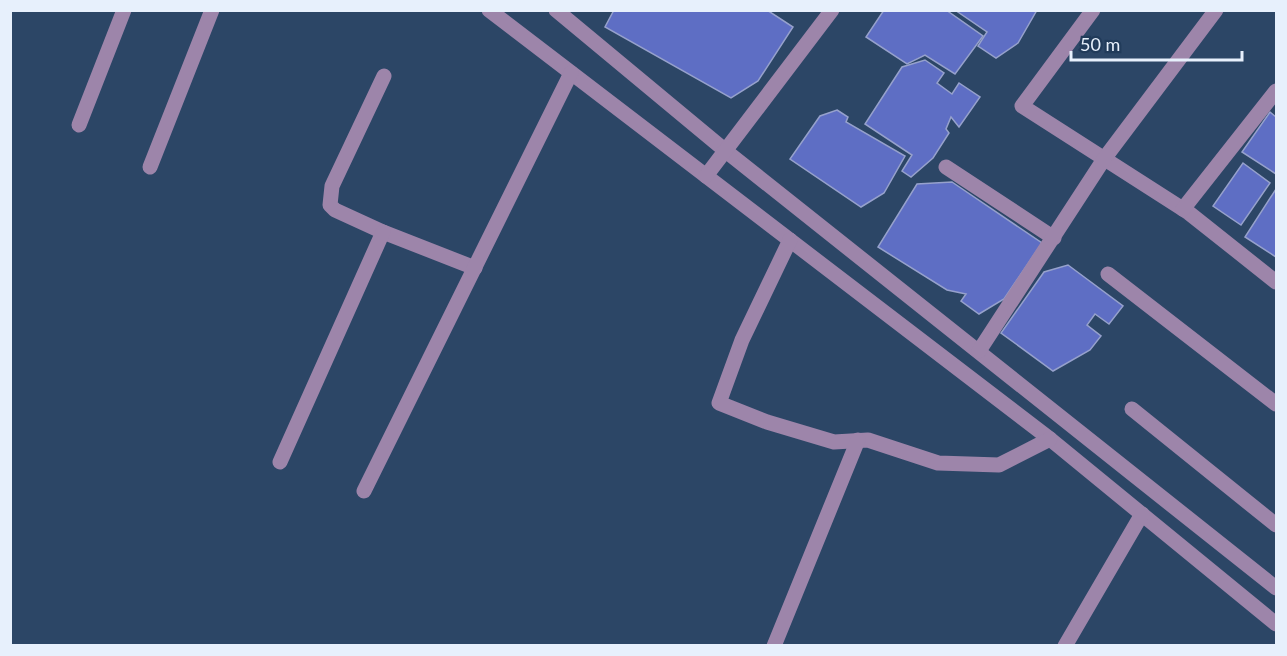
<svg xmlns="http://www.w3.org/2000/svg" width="1287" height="656" font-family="Lato,sans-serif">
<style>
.building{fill:#5e6ec4;stroke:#96a1cc;stroke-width:1.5}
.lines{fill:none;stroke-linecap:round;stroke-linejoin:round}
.minor{stroke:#9d85aa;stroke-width:15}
</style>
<rect width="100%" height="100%" fill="#2c4666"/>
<g class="building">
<path d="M614,10H767L793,27L758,81L731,98L605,27Z"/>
<path d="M884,10H946L983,36L955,74L925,55L907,64L866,37Z"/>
<path d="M955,10H1037L1018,43L996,58L978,46L987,32Z"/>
<path d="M925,60L944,73L937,83L952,94L959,83L980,97L959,127L951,117L946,129L949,133L933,158L911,177L902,171L912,155L865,124L902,67Z"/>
<path d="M837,110L848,117L846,122L905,156L884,193L861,207L790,159L820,116Z"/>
<path d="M1270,112L1276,117V174L1242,152Z"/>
<path d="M1243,163L1270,183L1241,225L1213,206Z"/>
<path d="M952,182L1042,243L1004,299L979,314L961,301L966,294L947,290L878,247L917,184Z"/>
<path d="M1276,189V257L1245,237Z"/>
<path d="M1068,265L1123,306L1109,324L1095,314L1087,325L1101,336L1090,350L1053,371L1001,333L1044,272Z"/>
</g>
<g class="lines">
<g class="minor">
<path d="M489,10L1050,439L1276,624"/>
<path d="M556,10L727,152L1276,588"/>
<path d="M1093,10L1022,106L1189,213L1276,282"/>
<path d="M384,76L332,186L330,205L335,210L383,232L475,268"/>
<path d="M79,125L124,10"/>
<path d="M150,167L212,10"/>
<path d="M946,167L1054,238"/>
<path d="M706,176L832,10"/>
<path d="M1183,209L1276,91"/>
<path d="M790,240L742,340L719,403L767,422L834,442L868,440L938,463L999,465L1050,439"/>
<path d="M1108,274L1276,404"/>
<path d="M979,351L1104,159L1216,10"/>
<path d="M1132,409L1276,525"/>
<path d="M280,462L383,232"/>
<path d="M364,491L571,73"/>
<path d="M774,646L858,440"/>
<path d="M1065,646L1142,514"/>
</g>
</g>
<rect width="1287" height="656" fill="none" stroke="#e7f0fc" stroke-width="24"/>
<path d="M1071 51v9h171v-9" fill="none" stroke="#e7f0fc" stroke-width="3"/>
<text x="1080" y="51" font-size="18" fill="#e7f0fc" stroke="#213b5a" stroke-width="4.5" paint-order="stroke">50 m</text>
</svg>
